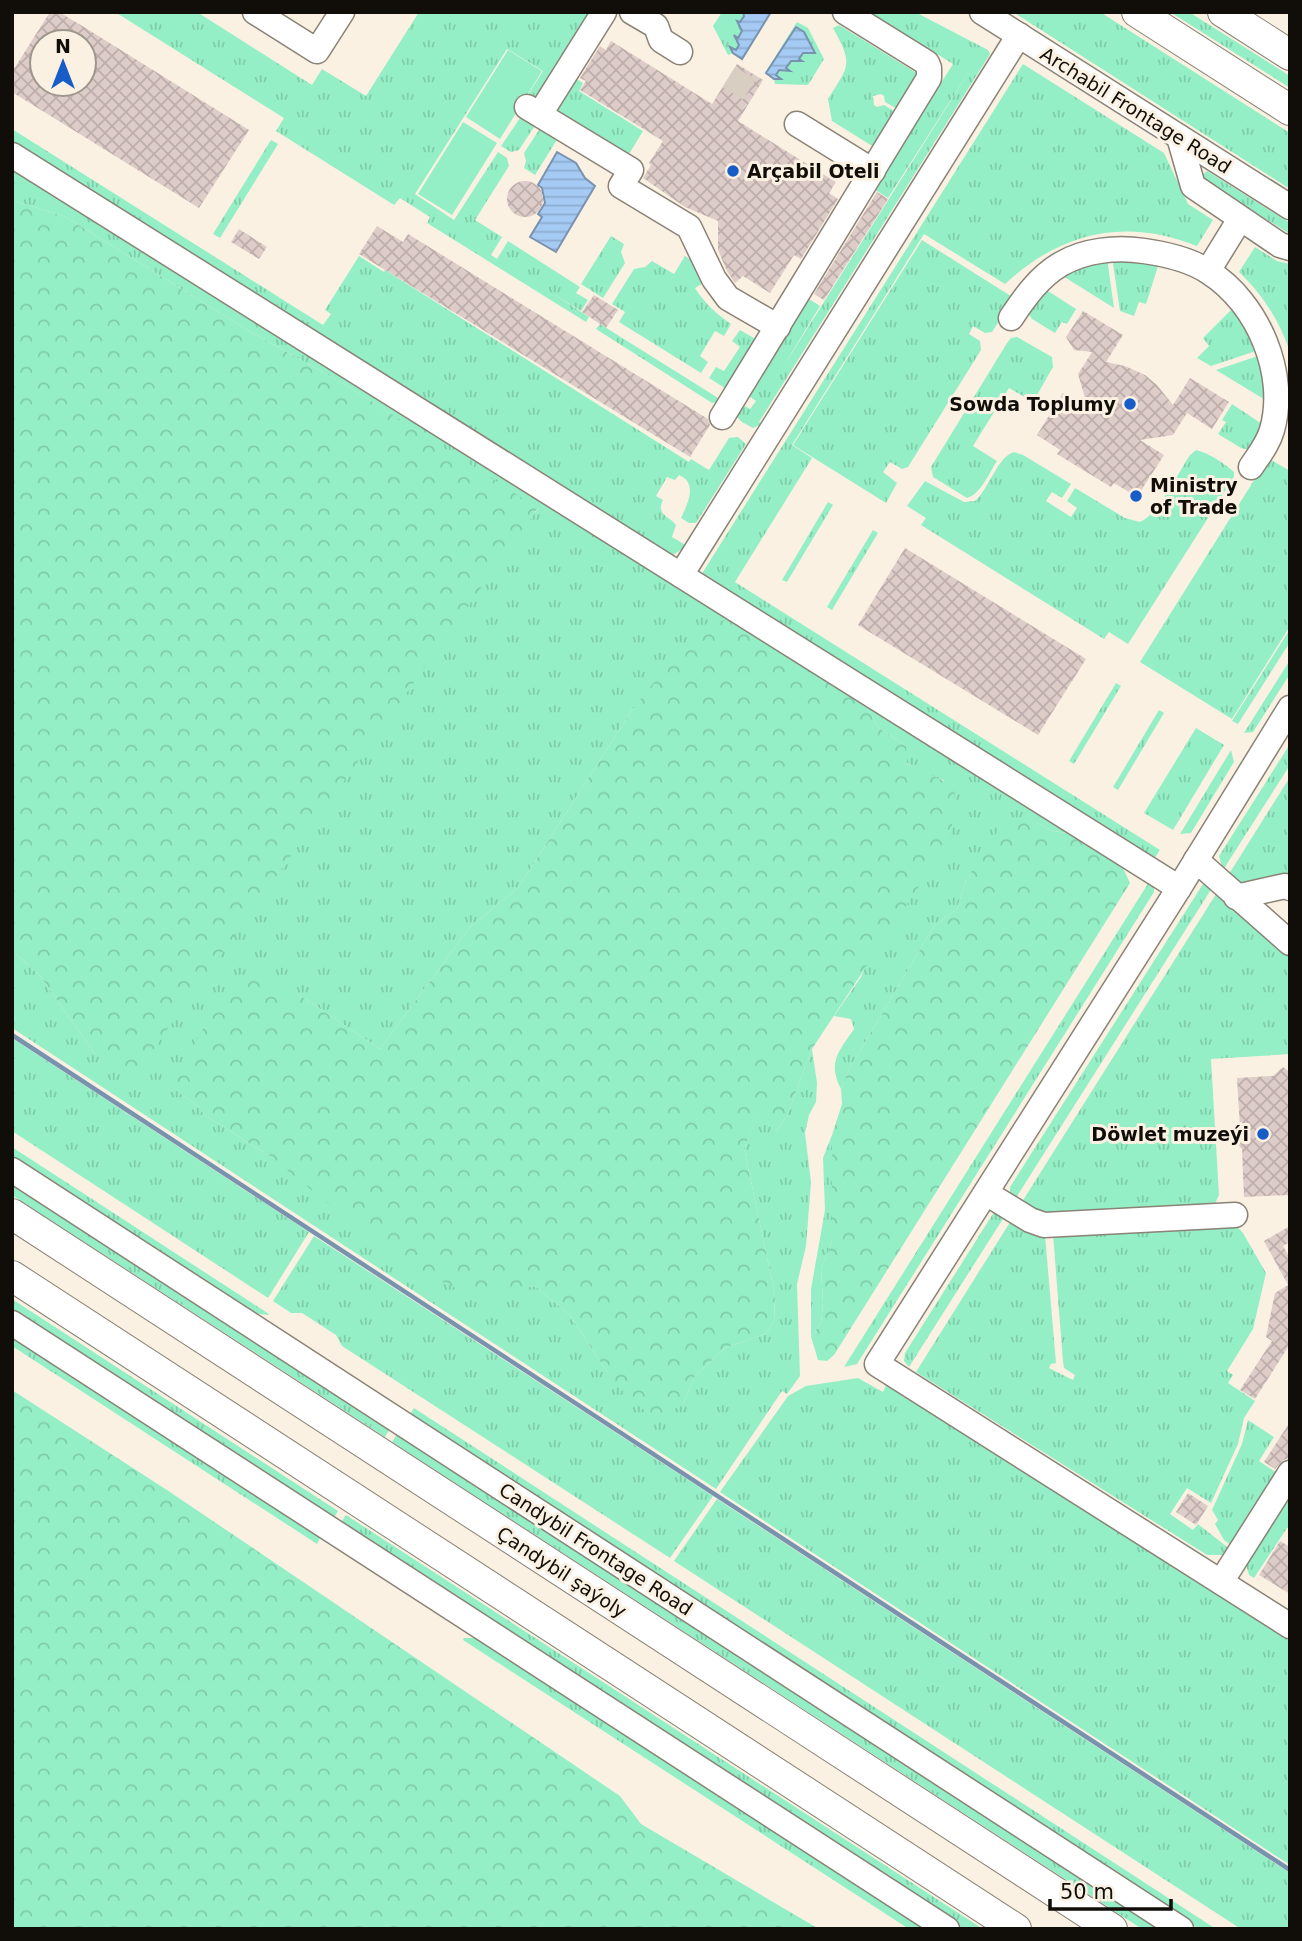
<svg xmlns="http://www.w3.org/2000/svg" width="1302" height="1941" font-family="'DejaVu Sans',sans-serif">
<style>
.grass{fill:url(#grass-tufts)}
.forest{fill:url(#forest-crowns)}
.green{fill:#94efc6}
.water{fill:url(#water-rules);stroke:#7992ae;stroke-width:2}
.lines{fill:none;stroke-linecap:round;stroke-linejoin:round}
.stream{stroke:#7992ae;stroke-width:4.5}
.building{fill:url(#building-cross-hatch);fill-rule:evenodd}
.minor-tunnel{stroke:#d8cfc2;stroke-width:24;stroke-dasharray:24 12;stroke-linecap:butt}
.minor-casing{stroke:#8a8275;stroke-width:27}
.major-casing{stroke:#8a8275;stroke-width:32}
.minor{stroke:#fff;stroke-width:24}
.major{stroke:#fff;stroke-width:30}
.poi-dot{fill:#175cc7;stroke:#fbf1e3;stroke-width:2.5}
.labels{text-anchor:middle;stroke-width:6;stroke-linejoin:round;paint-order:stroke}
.street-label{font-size:19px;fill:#110e09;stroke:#fbf1e3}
.poi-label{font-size:19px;font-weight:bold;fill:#110e09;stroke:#fbf1e3;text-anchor:start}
</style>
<defs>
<pattern id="grass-tufts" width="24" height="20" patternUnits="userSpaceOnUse" patternTransform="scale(1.75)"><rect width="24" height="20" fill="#94efc6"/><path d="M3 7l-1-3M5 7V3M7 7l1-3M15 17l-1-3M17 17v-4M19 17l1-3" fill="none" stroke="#7fcca9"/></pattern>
<pattern id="forest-crowns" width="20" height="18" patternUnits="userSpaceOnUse" patternTransform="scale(1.75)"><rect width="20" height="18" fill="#94efc6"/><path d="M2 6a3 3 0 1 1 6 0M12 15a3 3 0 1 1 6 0" fill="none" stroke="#7fcca9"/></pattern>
<pattern id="water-rules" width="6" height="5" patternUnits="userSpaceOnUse" patternTransform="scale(1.75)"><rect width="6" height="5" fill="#a5caf4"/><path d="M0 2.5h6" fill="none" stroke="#8dacd0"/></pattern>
<pattern id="building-cross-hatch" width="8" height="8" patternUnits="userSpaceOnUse" patternTransform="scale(1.75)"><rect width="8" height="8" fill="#deccc9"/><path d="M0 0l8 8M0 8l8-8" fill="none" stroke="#bdaeab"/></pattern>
</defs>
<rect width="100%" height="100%" fill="#fbf1e3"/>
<g class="grass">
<path d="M115,12H197L312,85L322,69L366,96L419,12H594L537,103L527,96L543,71L507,49L415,194L454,220L498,152L507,158L509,166L475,220L502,237L491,255L497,259L508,241L580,287L576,293L588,300L581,311L552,293L589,317L586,322L427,223L430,217L400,198L394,205L276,131L284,118Z"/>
<path d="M722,12H743L744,16L740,23L742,31L738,38L739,45L736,51L731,48L733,53L728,55L713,26Z"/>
<path d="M862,12H915L988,50L990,54L759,422L762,424L753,428L742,422L736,416L740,403L750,409L756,401L746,394L806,297L820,306L783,367L972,67L888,198L874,189L953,64L881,19L875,20Z"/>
<path d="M1013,12H1100L1290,133V189Z"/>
<path d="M1170,12H1189L1290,76V88Z"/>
<path d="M797,22L808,28L824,59L808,85L775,84L774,79H779L776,75L779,70L786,68L791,61L799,59L803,53H815L804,32L765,73Z"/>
<path d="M839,25L915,72L919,77L901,111L885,102L884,96L881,94L873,96L874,105L877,107L884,105L899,114L877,149L832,121L828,99C850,64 853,65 833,28Z"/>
<path d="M1023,64L1164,153L1188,204L1213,220L1197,246C1125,217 1061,232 1005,284L924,234L792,445L812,458L735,582L1160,850L1154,859L701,575Z"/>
<path d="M572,76L583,83L579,91L643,131L626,159L558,116L555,104Z"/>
<path d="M522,115L536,124L519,150L511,152L501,146Z"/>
<path d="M541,127L558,138L535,175L524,168L526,161L524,153Z"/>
<path d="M12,129L323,325L331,314L325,310L359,256L384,272L385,270L689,462L691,459L709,470L729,438L738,437L746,444L696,523H689L681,518C688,503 698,483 679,475L675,480L667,477L656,496L663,500C656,515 668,515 676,525L672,537L687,546L670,557L12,144Z"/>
<path d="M271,140L278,144L220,238L213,234Z"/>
<path d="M12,168L732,621L632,710L518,888L470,927L380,1049L298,994L172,1087L194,1103L206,1116L271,1157L510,1290L535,1286L570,1315L607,1372L682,1406L695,1376L725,1348L765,1334L774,1322L775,1295L744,1148L758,1115L776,1131L787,1116L812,1049L817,1083L816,1102L809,1115L805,1133L811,1182L806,1246L797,1284L800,1376L787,1394L782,1391L716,1489L12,1028V950L40,976L95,1054L538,509L349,387L249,331L66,217L12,200Z"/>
<path d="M1207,171L1290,223V234L1204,180L1202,175Z"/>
<path d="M611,236L624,244L621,252L625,263L603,298L581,284Z"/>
<path d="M922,240L1014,298L992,332L985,333L973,326L969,334L980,341L981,350L908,467L902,469L890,462L883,472L897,483L886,503L793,445Z"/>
<path d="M1255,247L1277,261L1290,264V352C1279,320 1263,295 1239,272Z"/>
<path d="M685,256L696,263L705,282L695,288C705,304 717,314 731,324L724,336L715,331L700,356L708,362L701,373L619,322L625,312L612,304L634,269L645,267L652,261L674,274Z"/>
<path d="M1112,257L1160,260L1146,304L1139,302L1134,316L1120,311Z"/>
<path d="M1107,258L1114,308L1058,273Z"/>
<path d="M1045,289L1076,309L1067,324L1062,322L1055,333L1032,319L1028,313Z"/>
<path d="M1234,307L1259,350L1211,366L1197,358L1209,346L1203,338Z"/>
<path d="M600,324L723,401L712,403L596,329Z"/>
<path d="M740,330L759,341L728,390L709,378L716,367L724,371L740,347L732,341Z"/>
<path d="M1017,337L1052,357L1053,367L1033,402L1009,388L973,446L997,461C989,473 981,494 967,498L933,477L931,467L1007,343L1011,338Z"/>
<path d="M1261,355L1267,401L1216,370Z"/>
<path d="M1232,404L1262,424L1249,450L1241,448L1218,434L1226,422L1222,420Z"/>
<path d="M1196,450C1209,453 1224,463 1234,472V477L1128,644L1109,632L1104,639L921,525L926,518L907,506L925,481L964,502L975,501C989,489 997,457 1014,452L1023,455L1071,484L1062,498L1052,492L1046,501L1071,517L1077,508L1067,501L1075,488L1125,518L1140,522C1159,514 1178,473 1190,455Z"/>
<path d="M1268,458L1290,471V626L1232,719L1140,662Z"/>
<path d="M828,502L833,505L787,582L782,580Z"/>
<path d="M873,530L878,533L832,610L827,607Z"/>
<path d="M1290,629V642L1238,724L1232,721Z"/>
<path d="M1290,660V674L1253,732L1244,733Z"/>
<path d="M1116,683L1121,686L1074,764L1069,761Z"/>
<path d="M862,700L1068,833L1053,831L1035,822L966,880L957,909L934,926L848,1071L841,1089C827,1062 839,1051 854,1029L851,1019L834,1016L861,977L944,780L924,774L906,762V746L879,728Z"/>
<path d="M1159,710L1164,713L1118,790L1113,787Z"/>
<path d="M1196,728L1224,745L1173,830L1144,813Z"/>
<path d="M1290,744V765L1223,870L1219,856Z"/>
<path d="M1231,750L1234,762L1191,833L1180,834Z"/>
<path d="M1290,777V877L1243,888L1229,874Z"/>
<path d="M1149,882L1154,886V892L857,1364L844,1367Z"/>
<path d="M1203,884L1212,888L1014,1201L1010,1194V1187Z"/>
<path d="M1218,891L1290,955V1054L1211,1059L1219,1195L1214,1206L1057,1218L1020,1205Z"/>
<path d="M12,1038L309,1232L268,1298L12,1131Z"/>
<path d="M832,1135V1241L821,1269L823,1303L821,1323L811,1337V1289L825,1210L823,1158Z"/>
<path d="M12,1147L269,1314L268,1315L251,1313L12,1158Z"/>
<path d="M12,1183L390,1429L385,1437L12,1195Z"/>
<path d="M996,1209L1006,1214L909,1367L904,1361L905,1353Z"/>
<path d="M1012,1219L1045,1235L1056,1363L1051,1364L1049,1368L1073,1380L1075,1375L1064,1368L1063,1362L1053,1234L1234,1223L1243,1233L1266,1273L1253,1329L1227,1371L1233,1375L1228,1383L1255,1401L1244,1418L1238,1444L1211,1503L1187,1488L1170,1514L1193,1530L1198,1524L1231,1550L1227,1555H1207L916,1372Z"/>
<path d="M314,1236L713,1496L670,1558L342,1346L336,1335L302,1313H291L273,1301Z"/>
<path d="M12,1299L338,1511L333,1519L12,1311Z"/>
<path d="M12,1336L321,1536L317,1544L12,1346Z"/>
<path d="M858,1378L883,1392L888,1381L1290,1636V1865L720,1492L788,1396L806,1386Z"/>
<path d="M414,1408L1216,1929H1199L409,1416Z"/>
<path d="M1248,1420L1274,1437L1259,1461L1280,1475L1233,1547L1224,1540L1215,1524L1218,1520L1212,1510L1242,1444Z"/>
<path d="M397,1434L1161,1929H1142L392,1442Z"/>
<path d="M1290,1492V1529L1287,1528L1254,1578L1249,1575L1246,1565Z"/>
<path d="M717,1499L1290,1873V1929H1241L674,1561Z"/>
<path d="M346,1515L983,1929H964L340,1524Z"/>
<path d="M464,1638H477L926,1929H909L463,1640Z"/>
</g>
<g class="forest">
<path d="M12,200L66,217L249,331L349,387L538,508L131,1081L95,1054L40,976L12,950Z"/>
<path d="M711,620L732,621L862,700L879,728L906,746L907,763C923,773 940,776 954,788L955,804L950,839L812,1049L787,1116L776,1131L758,1116L744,1148L775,1295L774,1322L765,1334L725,1348L695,1376L682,1406L653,1416L631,1401L607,1372L570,1315L535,1286L478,1298L402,1264L271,1157L206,1116L194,1103L171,1087L222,994L252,980L298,994L380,1049L470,927L518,888L632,710L691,636Z"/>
<path d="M1006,818L1035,822L1053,831L1068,833L1123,868L1130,883L834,1355L827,1361L818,1360L811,1337L821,1323L823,1303L821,1269L832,1241V1135L842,1104L841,1089L848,1071L934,926L957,909L966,880Z"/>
<path d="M12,1390L167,1490L620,1796L641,1824L819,1929H12Z"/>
</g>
<g class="green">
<path d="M508,50L542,71L500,139L466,117Z"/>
<path d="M463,122L497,143L452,215L418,194Z"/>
</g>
<g class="water">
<path d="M743,12H771L742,59L733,53L730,47L736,50L739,45L734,35L738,38L742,31L737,21L740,22L744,16Z"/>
<path d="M796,27L804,32L815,53H803L799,59L802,61H791L786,68L790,71L779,70L776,75L781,79H774L766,73Z"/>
<path d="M557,152L576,163L585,178L595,186L556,252L530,237L542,217L538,214L545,203L542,188L538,185Z"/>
</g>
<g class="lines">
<path class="stream" d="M12,1035L1290,1870"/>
</g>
<g class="building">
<path d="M50,12H59L84,27L249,130L199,208L12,92V72ZM42,42H84V84H42Z"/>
<path d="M611,41L712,104L737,64L763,80L738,121L836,182L829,193L838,199L801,259L794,255L770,293L743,276L735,283L727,271L718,250V221L685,207L643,178L651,165L649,163L663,141L580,90L586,81L580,78L600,46L606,50Z"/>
<circle cx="525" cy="199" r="18"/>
<path d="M877,192L888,199L824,300L814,294Z"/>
<path d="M377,226L403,242L408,234L708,419L710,425L690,457L359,254Z"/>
<path d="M239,229L267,247L259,259L231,242Z"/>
<path d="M594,295L618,310L606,328L582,312Z"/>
<path d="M1083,311L1123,335L1106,362L1125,366L1145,375L1157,385L1173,405L1190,378L1229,402L1212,429L1187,413L1173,435L1140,440L1164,455L1137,497L1114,483L1111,487L1057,454L1060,450L1037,435L1063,393L1088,408L1078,374L1092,352L1074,350L1066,337Z"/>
<path d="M905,548L1086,659L1038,735L858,625Z"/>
<path d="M1283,1067L1290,1072V1195L1244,1197L1242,1149L1232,1139L1240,1128L1237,1078L1273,1076Z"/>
<path d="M1290,1226V1242L1283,1246L1290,1258V1344L1255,1399L1240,1390L1272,1341L1266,1337L1275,1293L1288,1285L1264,1241Z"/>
<path d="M1290,1422V1458L1283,1460L1275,1469L1264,1462Z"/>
<path d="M1188,1493L1208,1506L1196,1525L1176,1512Z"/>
<path d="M1280,1541L1290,1547V1594L1259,1575Z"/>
</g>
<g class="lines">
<path class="minor-tunnel" d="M729,77L755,93"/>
<defs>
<g id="minor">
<path d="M255,12L317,51L342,12"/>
<path d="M632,12L656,26L661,40L680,52"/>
<path d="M982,12L1290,207"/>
<path d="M527,107L631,170L621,186L689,227L714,279L728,298L778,327"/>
<path d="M540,114L604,12"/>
<path d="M797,124L873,171"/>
<path d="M1179,137L1193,186L1280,245L1290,248"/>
<path d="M12,155L1179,888"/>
<path d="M1208,271L1240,219"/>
<path d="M1011,318C1025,297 1039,277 1061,264C1085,250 1116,247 1144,251C1165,254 1191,260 1209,272C1258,303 1288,374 1272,430C1268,444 1259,455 1251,467"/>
<path d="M722,417L929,78V68L927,63L845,12"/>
<path d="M681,575L1019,35"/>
<path d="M1290,708L1179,888L877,1364L1290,1626"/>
<path d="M1196,860L1290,943"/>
<path d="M1236,897L1285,886L1290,888"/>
<path d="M12,1170L1181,1929"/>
<path d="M986,1193L1030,1220L1044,1225L1235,1215"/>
<path d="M12,1323L947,1929"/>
<path d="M1221,1582L1290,1473"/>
</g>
<g id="major">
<path d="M1137,12L1290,110"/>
<path d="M1223,12L1290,55"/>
<path d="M12,1214L1112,1929"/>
<path d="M12,1276L1016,1929"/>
</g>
</defs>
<use href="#minor" class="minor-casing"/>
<use href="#major" class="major-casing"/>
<use href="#minor" class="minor"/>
<use href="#major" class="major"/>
</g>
<g class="poi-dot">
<circle cx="733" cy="171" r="7"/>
<circle cx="1130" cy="404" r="7"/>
<circle cx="1136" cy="496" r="7"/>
<circle cx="1263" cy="1134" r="7"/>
</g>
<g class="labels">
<g class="street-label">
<text transform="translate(1136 110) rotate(32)" y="7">Archabil Frontage Road</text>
<text transform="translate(596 1549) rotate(33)" y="7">Candybil Frontage Road</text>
<text transform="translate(562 1572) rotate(33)" y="7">Çandybil şaýoly</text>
</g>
<g class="poi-label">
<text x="747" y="178">Arçabil Oteli</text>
<text x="1116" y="411" text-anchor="end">Sowda Toplumy</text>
<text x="1150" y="492">Ministry<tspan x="1150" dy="22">of Trade</tspan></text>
<text x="1249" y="1141" text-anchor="end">Döwlet muzeýi</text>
</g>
</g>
<rect width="1302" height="1941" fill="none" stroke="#110e09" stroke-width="28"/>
<g transform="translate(63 63)"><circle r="33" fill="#fbf1e3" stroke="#9d968c" stroke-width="2"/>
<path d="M0-5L12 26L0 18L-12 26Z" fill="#175cc7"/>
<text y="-10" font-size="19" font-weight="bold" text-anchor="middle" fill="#110e09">N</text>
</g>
<path d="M1050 1899v10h121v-10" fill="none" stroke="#110e09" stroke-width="3.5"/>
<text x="1060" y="1899" font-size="21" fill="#110e09" stroke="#fbf1e3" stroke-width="5" paint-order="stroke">50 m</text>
</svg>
